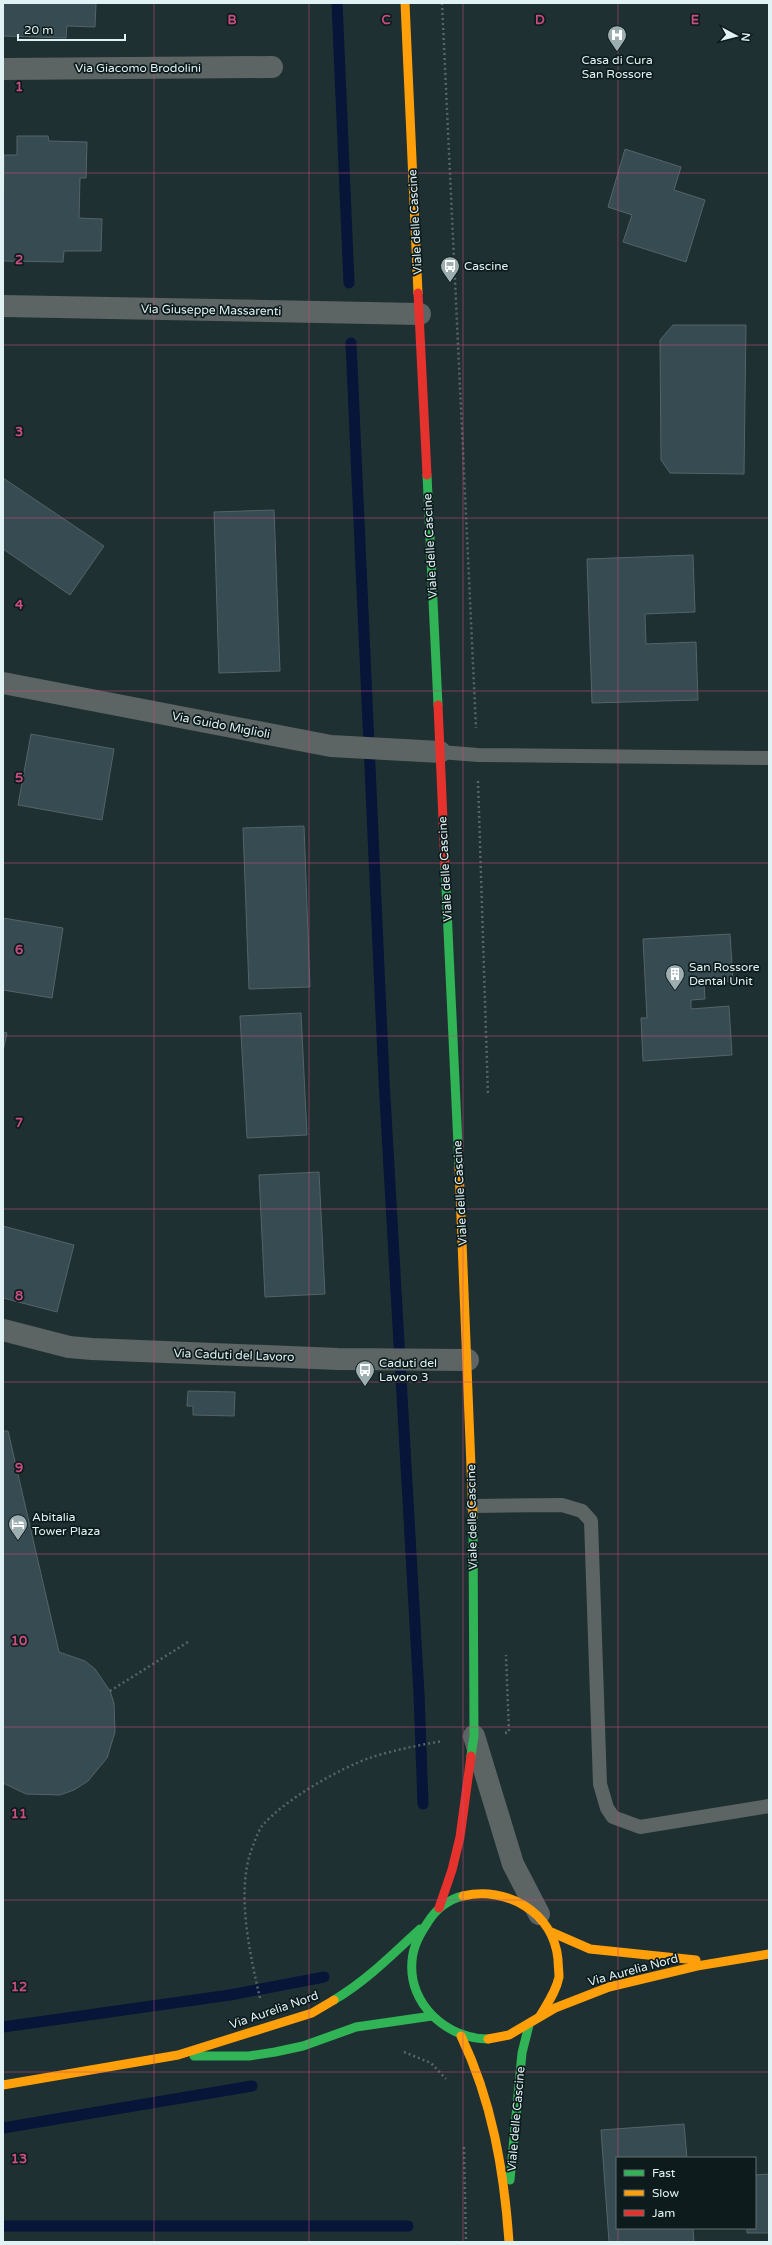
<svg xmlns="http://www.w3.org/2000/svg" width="772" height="2245" font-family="'Varela Round',sans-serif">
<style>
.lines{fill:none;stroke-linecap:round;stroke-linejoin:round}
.stream{stroke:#061538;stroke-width:11}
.building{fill:#374b52;stroke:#566367}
.path{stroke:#5a6565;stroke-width:2.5;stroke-dasharray:2 3;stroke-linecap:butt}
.lane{stroke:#5c6464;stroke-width:14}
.street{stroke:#5c6464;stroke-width:22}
.fast{stroke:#30b455;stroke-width:9}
.slow{stroke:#ff9f0a;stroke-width:9}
.jam{stroke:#e5322d;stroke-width:9}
.grid{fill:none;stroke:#ca4e81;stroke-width:1;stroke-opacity:0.55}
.labels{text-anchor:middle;stroke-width:3.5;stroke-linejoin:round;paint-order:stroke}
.poi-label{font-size:12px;fill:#e0f2f4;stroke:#0e1b1d;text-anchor:start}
.street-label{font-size:12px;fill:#e0f2f4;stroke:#0e1b1d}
.grid-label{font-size:13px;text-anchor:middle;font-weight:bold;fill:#ca4e81;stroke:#0e1b1d;stroke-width:3.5;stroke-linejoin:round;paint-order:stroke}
</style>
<rect width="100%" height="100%" fill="#1e3032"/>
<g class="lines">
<g class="stream">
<path d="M337,3L349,283"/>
<path d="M351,343L384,1080L419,1694L423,1804"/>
<path d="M3,2027L230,1995L324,1977"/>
<path d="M3,2128L252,2086"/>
<path d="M3,2226H408"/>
</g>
</g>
<g class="building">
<path d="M3,3H96L95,27L67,26L66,38L3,36Z"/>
<path d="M17,136H48L49,141L87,142L86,178H80L79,218L102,219L101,251H64L63,262L3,261L4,155H17Z"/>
<path d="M625,149L681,167L674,190L705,200L686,262L623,242L632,215L608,207Z"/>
<path d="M673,325H746L744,474L670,473L661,460L660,340Z"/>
<path d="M3,478L104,546L70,595L3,549Z"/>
<path d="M274,510L280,671L219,673L214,512Z"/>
<path d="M693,555L695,612L645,614L646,644L696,642L698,700L592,703L587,559Z"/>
<path d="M31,734L114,749L102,820L18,805Z"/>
<path d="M304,826L310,987L249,989L243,828Z"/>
<path d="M3,918L63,928L52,998L3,990Z"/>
<path d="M730,934L733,981L704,983L705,999L691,1000V1009L729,1006L732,1055L643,1061L641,1018H647L643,939Z"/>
<path d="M301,1013L307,1135L247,1138L240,1016Z"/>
<path d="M3,1032L7,1033L3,1051Z"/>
<path d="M319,1172L325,1294L265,1297L259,1175Z"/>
<path d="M3,1226L74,1245L57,1312L3,1298Z"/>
<path d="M188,1391L235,1392L234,1416L193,1415V1406H187Z"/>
<path d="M3,1431H8L59,1652L85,1661L95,1669L110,1691L114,1703L115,1732L107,1758L88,1781L74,1790L60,1795L26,1794L3,1783Z"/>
<path d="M684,2124L687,2158H617V2228H693L694,2242H609L601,2130Z"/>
<path d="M769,2174V2233H747V2228H755V2175Z"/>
</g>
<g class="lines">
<g class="path">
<path d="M442,3L476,728"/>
<path d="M478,781L488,1096"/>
<path d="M110,1691L188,1642"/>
<path d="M505,1733L509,1732L506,1655"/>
<path d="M260,1998C250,1955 237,1896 250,1854C253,1846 257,1833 262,1826C284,1800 340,1768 372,1757C395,1750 419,1745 443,1741"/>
<path d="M404,2052L431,2063L446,2079"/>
<path d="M464,2147L466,2242"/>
</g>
<g class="lane">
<path d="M440,752L478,755L769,758"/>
<path d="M473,1506L562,1505L582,1511L591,1521L600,1784L607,1808L613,1817L640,1827L769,1806"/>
</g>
<g class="street">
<path d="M3,69L272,67"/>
<path d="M3,306L420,314"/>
<path d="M3,683L331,746L440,752"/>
<path d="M3,1330L69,1347L92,1349L338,1359L468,1360"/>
<path d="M474,1736L513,1864L539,1914"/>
</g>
<g class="fast">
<path d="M427,475L438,705"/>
<path d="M445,866L459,1167"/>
<path d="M471,1756L474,1736L473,1517"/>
<path d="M463,1896C449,1899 436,1909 428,1922C420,1934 413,1946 412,1961C408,2004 447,2039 488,2039"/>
<path d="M334,2000C366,1981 392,1955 420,1929"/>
<path d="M194,2056H249L275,2052L303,2046L356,2027L432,2016"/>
<path d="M510,2180L522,2053L529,2025"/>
</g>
<g class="slow">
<path d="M405,3L418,293"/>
<path d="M459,1167L473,1517"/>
<path d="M463,1896C507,1886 553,1912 558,1959C558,1965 559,1971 559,1977C556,1992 547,2004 540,2016"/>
<path d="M551,1932L590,1949L696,1960"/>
<path d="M461,2036C492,2101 504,2170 509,2242"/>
<path d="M488,2039L509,2035L555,2008L609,1987L697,1966L769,1954"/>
<path d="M3,2085L178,2055L312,2013L334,2000"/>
</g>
<g class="jam">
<path d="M418,293L427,475"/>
<path d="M438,705L445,866"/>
<path d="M439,1908L452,1870L460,1837L471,1756"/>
</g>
</g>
<path class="grid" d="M154,3V2242M309,3V2242M463,3V2242M618,3V2158M3,173H769M3,345H769M3,518H769M3,691H769M3,863H769M3,1036H769M3,1209H769M3,1382H769M3,1554H769M3,1727H769M3,1900H769M3,2072H769M618,2228V2242"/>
<defs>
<symbol id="hospital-pin" viewBox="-11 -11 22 30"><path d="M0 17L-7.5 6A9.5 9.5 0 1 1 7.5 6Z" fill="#9caeb0" stroke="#0e1b1d"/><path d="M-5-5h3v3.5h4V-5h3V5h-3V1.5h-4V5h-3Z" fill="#fff"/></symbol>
<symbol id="bus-pin" viewBox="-11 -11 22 30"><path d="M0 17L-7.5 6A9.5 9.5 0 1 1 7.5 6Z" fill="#9caeb0" stroke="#0e1b1d"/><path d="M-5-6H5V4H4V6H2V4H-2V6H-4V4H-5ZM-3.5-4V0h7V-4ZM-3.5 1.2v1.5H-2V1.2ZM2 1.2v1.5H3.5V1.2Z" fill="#fff"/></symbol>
<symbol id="building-pin" viewBox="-11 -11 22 30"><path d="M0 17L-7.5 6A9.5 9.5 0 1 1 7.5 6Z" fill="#9caeb0" stroke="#0e1b1d"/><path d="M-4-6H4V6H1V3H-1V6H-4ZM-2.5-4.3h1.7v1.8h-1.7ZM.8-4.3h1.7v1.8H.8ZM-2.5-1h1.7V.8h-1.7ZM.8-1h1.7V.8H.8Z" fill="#fff"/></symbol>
<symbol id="hotel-pin" viewBox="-11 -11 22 30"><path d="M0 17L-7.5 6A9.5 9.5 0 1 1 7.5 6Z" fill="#9caeb0" stroke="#0e1b1d"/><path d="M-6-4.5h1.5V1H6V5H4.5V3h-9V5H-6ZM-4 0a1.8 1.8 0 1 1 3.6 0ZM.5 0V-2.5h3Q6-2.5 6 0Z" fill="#fff"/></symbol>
</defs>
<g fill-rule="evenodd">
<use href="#hospital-pin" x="606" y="24" width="22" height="30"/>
<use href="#bus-pin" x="439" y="255" width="22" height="30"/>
<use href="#building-pin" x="664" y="963" width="22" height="30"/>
<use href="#bus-pin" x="354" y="1359" width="22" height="30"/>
<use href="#hotel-pin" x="7" y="1513" width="22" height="30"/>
</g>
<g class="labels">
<g class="poi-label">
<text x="617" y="64" text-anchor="middle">Casa di Cura<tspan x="617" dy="14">San Rossore</tspan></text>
<text x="464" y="270">Cascine</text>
<text x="689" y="971">San Rossore<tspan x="689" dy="14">Dental Unit</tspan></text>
<text x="379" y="1367">Caduti del<tspan x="379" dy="14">Lavoro 3</tspan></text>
<text x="32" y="1521">Abitalia<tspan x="32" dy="14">Tower Plaza</tspan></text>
</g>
<g class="street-label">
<text x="138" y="72">Via Giacomo Brodolini</text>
<text transform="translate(415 222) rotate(-93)" y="4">Viale delle Cascine</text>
<text transform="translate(211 310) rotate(1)" y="4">Via Giuseppe Massarenti</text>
<text transform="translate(430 546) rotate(-93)" y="4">Viale delle Cascine</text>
<text transform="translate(221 725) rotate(11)" y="4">Via Guido Miglioli</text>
<text transform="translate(445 869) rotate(-93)" y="4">Viale delle Cascine</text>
<text transform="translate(460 1193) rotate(-93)" y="4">Viale delle Cascine</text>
<text transform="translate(234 1355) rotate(2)" y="4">Via Caduti del Lavoro</text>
<text transform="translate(472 1517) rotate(-91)" y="4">Viale delle Cascine</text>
<text transform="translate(633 1970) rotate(-15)" y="4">Via Aurelia Nord</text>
<text transform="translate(274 2010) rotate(-19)" y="4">Via Aurelia Nord</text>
<text transform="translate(516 2119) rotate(-85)" y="4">Viale delle Cascine</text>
</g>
</g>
<g class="grid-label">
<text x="232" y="24">B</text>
<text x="386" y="24">C</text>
<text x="540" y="24">D</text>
<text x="695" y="24">E</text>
<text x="19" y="91">1</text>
<text x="19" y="264">2</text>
<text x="19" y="436">3</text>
<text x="19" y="609">4</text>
<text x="19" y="782">5</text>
<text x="19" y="954">6</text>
<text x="19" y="1127">7</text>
<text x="19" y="1300">8</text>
<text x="19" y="1472">9</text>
<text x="19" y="1645">10</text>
<text x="19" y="1818">11</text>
<text x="19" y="1991">12</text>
<text x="19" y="2163">13</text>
</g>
<rect width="772" height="2245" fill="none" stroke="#e0f2f4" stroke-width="8"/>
<rect x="616" y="2157" width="140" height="72" fill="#0e1b1d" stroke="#627173"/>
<rect x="624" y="2170" width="20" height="6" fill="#30b455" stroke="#627173"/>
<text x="652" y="2177" font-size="12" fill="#e0f2f4">Fast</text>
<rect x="624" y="2190" width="20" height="6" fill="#ff9f0a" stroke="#627173"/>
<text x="652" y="2197" font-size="12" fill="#e0f2f4">Slow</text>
<rect x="624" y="2210" width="20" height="6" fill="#e5322d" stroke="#627173"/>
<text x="652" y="2217" font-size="12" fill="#e0f2f4">Jam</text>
<g transform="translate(736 36) rotate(97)" stroke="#0e1b1d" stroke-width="3" paint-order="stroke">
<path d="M0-3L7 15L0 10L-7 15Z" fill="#e0f2f4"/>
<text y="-6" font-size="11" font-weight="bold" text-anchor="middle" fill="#e0f2f4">N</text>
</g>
<path d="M18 34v6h107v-6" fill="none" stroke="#e0f2f4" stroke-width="2"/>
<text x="24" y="34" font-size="12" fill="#e0f2f4" stroke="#0e1b1d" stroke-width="3" paint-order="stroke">20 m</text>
</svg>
